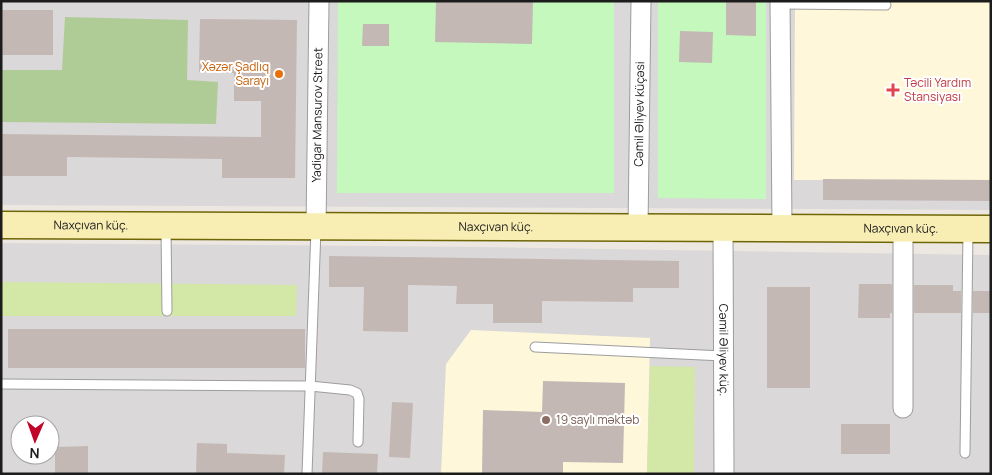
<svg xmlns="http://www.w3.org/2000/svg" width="992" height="475" font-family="Manrope,sans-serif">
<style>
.residential{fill:#dad8d9;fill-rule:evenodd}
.education{fill:#fef7d9}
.grass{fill:#d3e7a7}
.forest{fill:#b0cc96}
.park{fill:#c4f8bd}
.building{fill:#c4b8b5}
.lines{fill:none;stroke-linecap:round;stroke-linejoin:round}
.lane-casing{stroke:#9d9d9d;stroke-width:11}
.street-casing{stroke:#9d9d9d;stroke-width:21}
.secondary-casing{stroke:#6f6607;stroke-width:29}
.lane{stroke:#fff;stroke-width:9}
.street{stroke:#fff;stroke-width:19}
.secondary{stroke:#f8eeb4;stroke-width:26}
.food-dot{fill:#e8710a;stroke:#fff;stroke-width:2}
.health-dot{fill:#e0444e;stroke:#fff;stroke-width:2}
.education-dot{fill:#8d6e63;stroke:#fff;stroke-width:2}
.labels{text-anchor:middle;stroke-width:4;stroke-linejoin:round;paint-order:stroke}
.food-label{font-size:12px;fill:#c56008;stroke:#fff;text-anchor:end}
.health-label{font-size:12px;fill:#be3a42;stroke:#fff;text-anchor:start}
.street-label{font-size:12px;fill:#1c1c1c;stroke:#fff}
.education-label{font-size:12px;fill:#785e54;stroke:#fff;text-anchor:start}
</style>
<rect width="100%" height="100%" fill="#ede7e1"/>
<g class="residential">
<path d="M1,1H991V210L1,205Z"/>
<path d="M1,243L484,247L991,255V474H1ZM20,425H50V455H20Z"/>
</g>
<g class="education">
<path d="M795,1H991V180H794Z"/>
<path d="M471,330L650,338L647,474H441L446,364Z"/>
</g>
<g class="grass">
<path d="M1,282L297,285L296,316H1Z"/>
<path d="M650,366L695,367L694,474H647Z"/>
</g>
<path class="forest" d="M65,17L188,20L187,80L218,82L216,124L1,122V70H62Z"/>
<g class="park">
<path d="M338,1H614V193H337Z"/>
<path d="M658,1H766V199L658,198Z"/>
</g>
<g class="building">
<path d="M436,1H533L532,44L435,42Z"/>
<path d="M726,1H756V36L726,35Z"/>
<rect x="1" y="10" width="52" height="45"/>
<path d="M200,19L297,20L295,178H222V159L67,157V176H1V134L261,137V101H234V73L199,72Z"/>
<path d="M363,24H389V46H362Z"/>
<path d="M680,31L713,32L712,63L679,62Z"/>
<path d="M823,179L991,180V201L823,200Z"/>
<path d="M329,256L679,261V288H633V302L542,301V323H493V304H456L457,286L408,285V332L363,331L364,287H329Z"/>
<path d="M859,284H891L892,285V313H890V318H858Z"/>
<path d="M914,285H953V291H961V313H914Z"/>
<rect x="767" y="287" width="43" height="101"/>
<rect x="973" y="291" width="18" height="22"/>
<rect x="8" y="329" width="297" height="39"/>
<path d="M543,381L625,383L623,463L563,462V474H482L483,410L542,412Z"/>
<path d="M392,402L413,403L410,458L389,457Z"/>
<rect x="841" y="424" width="49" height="30"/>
<path d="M197,443L227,444V453L285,455L284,474H196Z"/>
<path d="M88,446V474H55V447Z"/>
<path d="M323,452L378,454L377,474L322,473Z"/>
</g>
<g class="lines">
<defs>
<g id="lane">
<path d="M780,4L886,5"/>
<path d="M166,229L167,311"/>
<path d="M535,347L723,356"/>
<path d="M1,384L310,386L350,390L357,393L359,399L358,442"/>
<path d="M965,453L968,231"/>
<path d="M307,474L316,229"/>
</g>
<g id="street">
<path d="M780,1L782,227"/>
<path id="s1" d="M316,227L319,1"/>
<path id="s2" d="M638,228L641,1"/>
<path id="s3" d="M723,228L724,474"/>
<path d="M903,228V408"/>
</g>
<g id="secondary">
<path id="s4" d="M1,225L991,229"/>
</g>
</defs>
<use href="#lane" class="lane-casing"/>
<use href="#street" class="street-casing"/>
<use href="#secondary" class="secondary-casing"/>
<use href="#lane" class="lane"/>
<use href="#street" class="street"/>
<use href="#secondary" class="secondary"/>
</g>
<circle class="food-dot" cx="279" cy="74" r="5"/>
<path class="health-dot" d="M890.5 82.5h5v5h5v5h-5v5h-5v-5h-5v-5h5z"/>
<circle class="education-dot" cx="546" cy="420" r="5"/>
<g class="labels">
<g class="food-label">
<text x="269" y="71">Xəzər Şadlıq<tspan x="269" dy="14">Sarayı</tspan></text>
</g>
<g class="health-label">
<text x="904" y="87">Təcili Yardım<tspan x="904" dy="14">Stansiyası</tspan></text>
</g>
<g class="street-label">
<text dy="4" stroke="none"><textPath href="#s1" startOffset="112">Yadigar Mansurov Street</textPath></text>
<text dy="4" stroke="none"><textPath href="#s2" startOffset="114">Cəmil Əliyev küçəsi</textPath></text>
<text dy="4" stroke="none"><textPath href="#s4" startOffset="90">Naxçıvan küç.</textPath></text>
<text dy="4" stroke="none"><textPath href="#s4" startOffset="495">Naxçıvan küç.</textPath></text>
<text dy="4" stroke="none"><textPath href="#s4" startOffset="900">Naxçıvan küç.</textPath></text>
<text dy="4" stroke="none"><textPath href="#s3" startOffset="122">Cəmil Əliyev küç.</textPath></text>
</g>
<g class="education-label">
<text x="556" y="424">19 saylı məktəb</text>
</g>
</g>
<rect width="992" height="475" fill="none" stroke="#1c1c1c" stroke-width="5"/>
<g transform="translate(35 440) rotate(182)"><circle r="24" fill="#ffffff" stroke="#a4a4a4"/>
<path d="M0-4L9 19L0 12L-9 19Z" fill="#c30429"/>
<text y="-8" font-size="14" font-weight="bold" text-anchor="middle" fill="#1c1c1c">N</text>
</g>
</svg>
